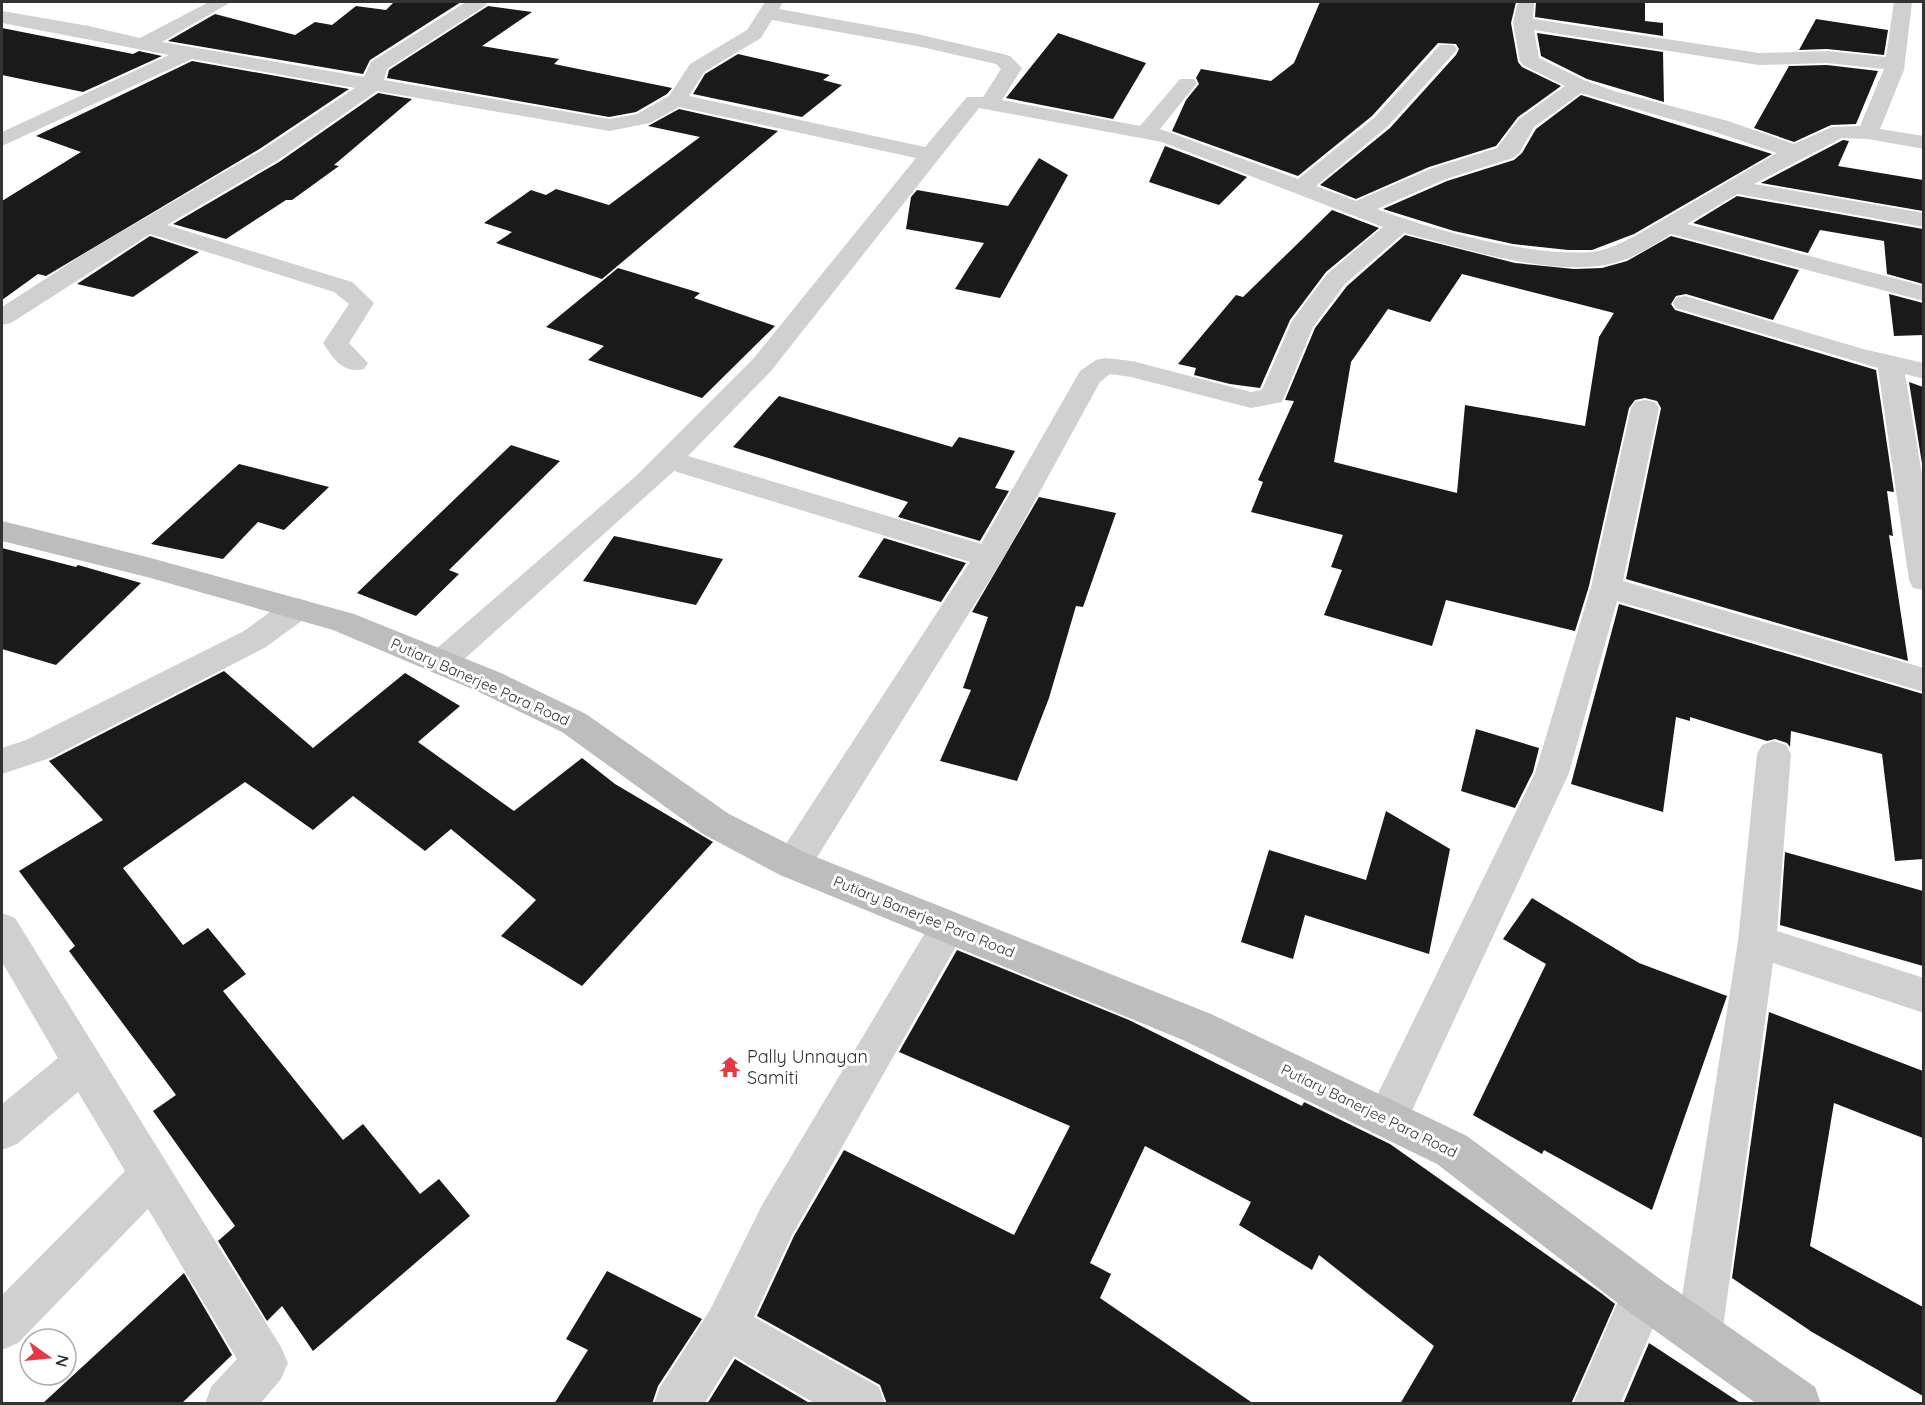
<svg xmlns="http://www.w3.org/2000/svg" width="1925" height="1405" font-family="Quicksand,sans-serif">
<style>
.building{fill:#1a1a1a;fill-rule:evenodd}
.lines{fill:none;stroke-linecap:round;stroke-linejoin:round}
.street{fill:#d0d0d0;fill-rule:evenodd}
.secondary{fill:#bdbdbd;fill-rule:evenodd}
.labels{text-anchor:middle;stroke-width:6;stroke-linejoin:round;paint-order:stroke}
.street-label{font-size:15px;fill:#333;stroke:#fff}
.near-poi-label{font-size:18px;fill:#333;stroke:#fff;text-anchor:start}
</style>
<rect width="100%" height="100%" fill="#fff"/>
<g class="building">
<path d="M394,2H461L370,60L363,74L168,41L215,14L295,35L315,22L332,25L356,6L386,10Z"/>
<path d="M1320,2H1516L1511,23L1518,62L1522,67L1561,86L1518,117L1496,146L1429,167L1356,199L1320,185L1390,128L1456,55L1459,49L1456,44L1438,43L1372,116L1298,176L1172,131L1186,100L1199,84L1196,78L1201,69L1271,81L1294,63Z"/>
<path d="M1536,2H1645V21L1663,23V36L1535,17Z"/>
<path d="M488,6L532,12L482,46L559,59L554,64L672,88L667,94L636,112L609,117L387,78L389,70Z"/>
<path d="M1816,19L1888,30L1884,55L1827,49L1799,50Z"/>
<path d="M2,28L133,54L139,51L162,56L83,92L2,75Z"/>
<path d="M1058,33L1146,63L1113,119L1006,98Z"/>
<path d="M1537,33L1663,52L1664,102L1587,79L1541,56Z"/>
<path d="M738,54L830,75L823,80L842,85L802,117L693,94L705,74Z"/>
<path d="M192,61L349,89L261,148L46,276L38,274L2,300V201L81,152L36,136Z"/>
<path d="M1827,65L1878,71L1856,124L1831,125L1794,142L1754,128L1789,66Z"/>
<path d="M378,93L412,99L334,165L339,166L292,200H286L226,239L173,224L279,162Z"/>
<path d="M1581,95L1772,154L1634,234L1592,250H1568L1513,244L1454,231L1383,209L1447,181L1514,160L1522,153L1536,129Z"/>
<path d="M679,109L778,131L602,279L496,243L512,232L484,223L531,190L546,195L556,189L609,205L700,137L648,126Z"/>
<path d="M1843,140L1849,141L1838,166L1923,180V211L1761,183Z"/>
<path d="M1165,146L1247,177L1219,205L1149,182Z"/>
<path d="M1039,158L1068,175L1000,298L955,289L984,243L906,229L911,197L917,190L1008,206Z"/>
<path d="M1737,196L1923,229V284L1887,274L1884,241L1820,230L1808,253L1693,223Z"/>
<path d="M1332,210L1379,228L1326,272L1290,320L1260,388L1230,384L1194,375L1196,368L1178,364L1236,295L1243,297Z"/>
<path d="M1405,235L1515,263L1574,269L1602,268L1627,261L1671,236L1799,270L1773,320L1686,294L1676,296L1671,304L1675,310L1876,370L1894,492L1887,491L1893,536L1889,535L1908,661L1626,579L1661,408L1657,401L1645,398L1635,400L1629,408L1589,586L1575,631L1446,600L1432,646L1324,615L1342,570L1331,567L1343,535L1251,512L1263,482L1258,480L1294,401L1285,400L1315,328L1347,286ZM1462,274L1614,313L1599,337L1585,426L1465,405L1457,493L1334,462L1351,362L1388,309L1430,322Z"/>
<path d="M150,236L199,252L133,297L77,284Z"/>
<path d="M618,268L700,293L694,298L775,326L702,398L588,360L604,346L546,327Z"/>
<path d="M1889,294L1923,303V335L1894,336Z"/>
<path d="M1909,382L1923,387V470Z"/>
<path d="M779,396L952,447L959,437L1015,451L995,488L1009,491L980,541L898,517L908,502L733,447Z"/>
<path d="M511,445L560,461L449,570L459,574L416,616L357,593Z"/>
<path d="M239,464L329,487L284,530L258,522L223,559L151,544Z"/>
<path d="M1039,497L1116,513L1083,607L1076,606L1049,698L1017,781L940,761L971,690L963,688L988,617L972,612Z"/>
<path d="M614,536L723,559L696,605L583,581Z"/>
<path d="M884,538L966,563L941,602L858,577Z"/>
<path d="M2,548L76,567L78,565L141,583L56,665L2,649Z"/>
<path d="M1619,604L1923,694V859L1895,861L1882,754L1791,731L1790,747L1787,743L1775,739L1767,741L1690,717V721L1676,717L1663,812L1571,784Z"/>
<path d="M224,671L313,748L405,673L460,706L418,742L514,811L582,758L615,784L713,842L582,986L501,936L536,900L451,829L425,851L353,796L313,830L245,782L123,868L183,945L208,928L246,974L223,991L343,1140L363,1124L420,1194L439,1179L470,1216L313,1351L282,1306L267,1321L218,1241L235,1226L153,1111L176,1095L69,951L75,946L19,871L103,820L49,761Z"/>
<path d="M1476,729L1539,748L1533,772L1515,808L1461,791Z"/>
<path d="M1386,811L1450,849L1429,954L1305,915L1293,959L1241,942L1269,850L1366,880Z"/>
<path d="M1785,852L1923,891V966L1780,925Z"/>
<path d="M1532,898L1639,963L1727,996L1652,1210L1544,1150L1542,1154L1473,1115L1546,964L1503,939Z"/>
<path d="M957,950L1129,1020L1302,1106L1304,1102L1390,1144L1601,1293L1615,1304L1571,1404H1400L1434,1346L1319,1255L1312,1270L1239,1225L1251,1202L1145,1146L1090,1263L1111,1274L1100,1298L1254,1404H887L880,1385L757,1316L794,1236L844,1150L1014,1235L1070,1126L899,1052Z"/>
<path d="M1769,1012L1923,1071V1138L1834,1103L1810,1246L1923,1307V1396L1812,1332L1732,1278Z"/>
<path d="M607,1271L702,1319L658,1386L652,1404H554L588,1350L566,1339Z"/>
<path d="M184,1273L232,1355L181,1404H42Z"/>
<path d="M1649,1343L1742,1404H1623Z"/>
<path d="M735,1359L811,1404H707Z"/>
</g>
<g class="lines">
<g class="street">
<path d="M209,2H231L162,42L364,77L371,62L466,2H487L485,6L387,69L384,80L609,119L637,114L669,96L690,64L747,30L765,2H783L779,9L917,34L1003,54L1010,56L1022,68L1002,100L1140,126L1180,79H1194L1197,83L1160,129L1298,179L1374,118L1440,45H1454L1457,49L1454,53L1388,126L1316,186L1356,201L1430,169L1497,148L1519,119L1565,86L1523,65L1520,61L1513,23L1518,2H1534L1533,19L1759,53L1827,51L1886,57L1894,2H1912L1904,70L1880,129L1924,136V149L1868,139L1842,138L1754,184L1924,213V227L1737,194L1687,224L1924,286V301L1671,234C1657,243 1642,253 1626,259C1566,283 1465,248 1404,233L1345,284L1313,327L1282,402L1251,408L1131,377L1110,374L1100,382L1004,557L806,875L793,879L780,875L775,864L780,853L970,562L674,471L451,671L440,675L429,671L424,663L429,655L636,476L753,359L916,158L679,107L650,123L609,131L377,91L278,160L167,225L352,282L374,303L349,343L368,363L364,369C343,374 334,359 323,343L349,304L334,292L150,234L11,323L2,325V307L90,250L262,150L355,88L192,59L2,146V132L169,55L2,23V11L89,26L140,38ZM772,20L917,46L996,64L1001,69L983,97H967L925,147L689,96L704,72L761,38ZM1534,30L1759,65L1827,63L1884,69L1860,126L1832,127L1794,144L1728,121L1614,91L1586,81L1539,58ZM1581,93L1712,131L1777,153L1635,236C1621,243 1608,250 1592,252C1533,257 1432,230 1377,209L1446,179L1513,158L1520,152L1534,127ZM979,108L1162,142L1383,227L1327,274L1292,321L1262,390L1251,392L1132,361L1105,358L1096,360L1080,371L981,544L688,456L771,371Z"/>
<path d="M1685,296L1863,349L1924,363V379L1905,374L1924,486V590L1913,588L1909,580L1878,368L1676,308L1673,303L1676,298Z"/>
<path d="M1645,400L1655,402L1659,408L1623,581L1924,668V692L1617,601L1569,773L1402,1132L1387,1138L1372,1132L1366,1118L1535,773L1591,587L1631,408L1635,402Z"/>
<path d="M296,598L307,601L312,609L307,617L266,647L50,758L2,774V748L26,740L244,631L285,601Z"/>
<path d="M1774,741L1786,745L1791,754L1777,931L1924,978V1013L1773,963L1722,1335L1715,1351L1699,1358L1683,1351L1676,1335L1738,941L1757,754L1762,745Z"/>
<path d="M948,911L961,916L967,927L792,1235L754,1317L879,1387L885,1404H816L734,1356L704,1404H654L660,1387L710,1310L762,1205L935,916Z"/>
<path d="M2,913L15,918L281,1347L288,1363L281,1379L260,1404H205L211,1387L237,1359L148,1209L18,1343L2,1350V1295L125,1171L78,1092L17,1144L2,1150V1104L58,1058L2,962Z"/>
<path d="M1644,1272L1660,1279L1667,1295L1620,1404H1573L1628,1279Z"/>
</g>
<path class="secondary" d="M2,521L147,557L354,614L501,673L586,714L729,814L806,853L1211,1014L1467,1136L1660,1279L1815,1387L1821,1404H1757L1628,1311L1437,1164L1183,1040L780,875L703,834L562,732L477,691L333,630L147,577L2,541Z"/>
</g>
<defs>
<symbol id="temple-bare" viewBox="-9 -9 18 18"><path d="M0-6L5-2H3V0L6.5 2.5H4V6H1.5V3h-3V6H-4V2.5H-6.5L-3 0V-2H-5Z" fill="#e63946" stroke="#fff" stroke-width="2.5" paint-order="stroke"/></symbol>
</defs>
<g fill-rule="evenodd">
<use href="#temple-bare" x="715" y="1052" width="30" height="30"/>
</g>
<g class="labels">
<g class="street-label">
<text transform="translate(480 682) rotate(24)" y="5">Putiary Banerjee Para Road</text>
<text transform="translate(924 917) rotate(22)" y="5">Putiary Banerjee Para Road</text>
<text transform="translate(1369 1111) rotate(26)" y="5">Putiary Banerjee Para Road</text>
</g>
<g class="near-poi-label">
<text x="747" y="1063">Pally Unnayan<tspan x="747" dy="21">Samiti</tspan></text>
</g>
</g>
<rect width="1925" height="1405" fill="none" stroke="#333333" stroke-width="6"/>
<g transform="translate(48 1357) rotate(105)"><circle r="28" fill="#ffffff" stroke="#adadad" stroke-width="1.5"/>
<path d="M0-4.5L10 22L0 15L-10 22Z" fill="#e63946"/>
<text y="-9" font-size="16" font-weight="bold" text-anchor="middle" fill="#333333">N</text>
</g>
</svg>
